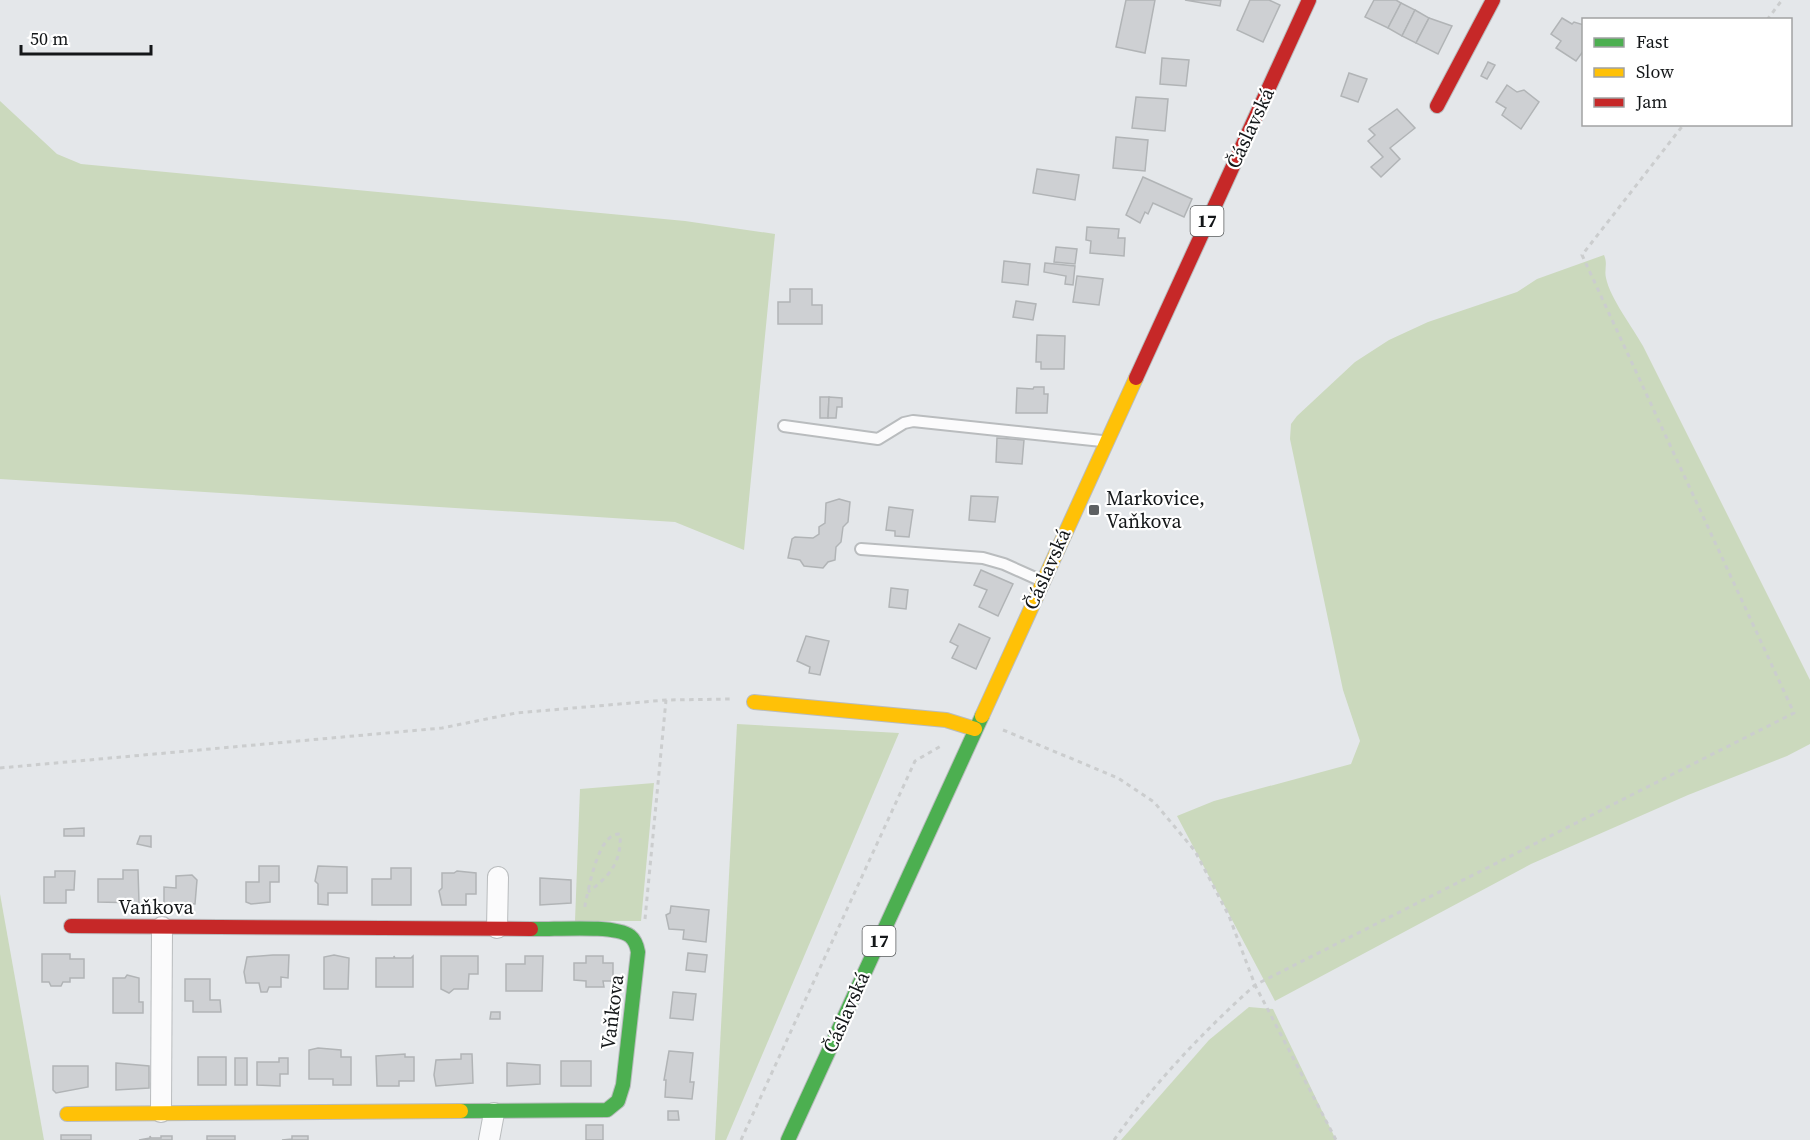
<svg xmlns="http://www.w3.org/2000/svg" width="1810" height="1140" font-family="'Source Serif 4',serif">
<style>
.green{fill:#cbd9bd}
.building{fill:#ced0d3;stroke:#b1b4b6;stroke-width:1.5}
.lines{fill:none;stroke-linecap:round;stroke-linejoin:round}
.lane-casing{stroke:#b9bcbe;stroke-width:14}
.street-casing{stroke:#b9bcbe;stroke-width:22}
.fast-casing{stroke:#b9bcbe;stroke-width:16}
.slow-casing{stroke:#b9bcbe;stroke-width:16}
.jam-casing{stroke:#b9bcbe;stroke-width:16}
.path{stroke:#cbcdce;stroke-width:3;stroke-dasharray:4.5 4.5;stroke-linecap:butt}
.lane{stroke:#fbfbfc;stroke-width:10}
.street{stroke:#fbfbfc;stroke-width:20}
.fast{stroke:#4caf50;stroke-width:14}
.slow{stroke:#ffc107;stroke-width:14}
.jam{stroke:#c62828;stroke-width:14}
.poi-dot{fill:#5d6062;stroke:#fff;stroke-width:2}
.labels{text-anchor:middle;stroke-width:4.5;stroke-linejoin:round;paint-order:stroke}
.shield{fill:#fff;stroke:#5a5d5e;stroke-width:1.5}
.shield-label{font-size:18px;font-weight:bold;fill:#141719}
.street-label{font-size:20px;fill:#141719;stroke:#fff}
.poi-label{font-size:20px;fill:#141719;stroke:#fff;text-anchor:start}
</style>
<rect width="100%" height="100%" fill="#e4e7ea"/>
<g class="green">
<path d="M0,101L57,154L81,164L685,221L775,234L744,550L675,522L0,479Z"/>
<path d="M1604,255C1608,264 1604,269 1606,278C1610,298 1633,328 1643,346L1810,680V744L1787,756L1688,795L1531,864L1275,1001L1177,816L1214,801L1351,764L1360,741L1343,690L1290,439L1291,424L1297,416L1355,362L1389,340L1428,322L1517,292L1537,279Z"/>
<path d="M737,724L899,733L726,1140H715Z"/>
<path d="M654,783L641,921H575L580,789Z"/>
<path d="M0,894L44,1140H0Z"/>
<path d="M1249,1007L1273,1009L1336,1140H1121L1209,1040Z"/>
</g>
<g class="building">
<path d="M1126,0H1155L1145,53L1116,47Z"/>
<path d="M1185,0H1221L1220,6Z"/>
<path d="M1250,0H1269L1280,5L1263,42L1237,30Z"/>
<path d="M1374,0H1396L1401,3L1388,28L1365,17Z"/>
<path d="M1401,3L1415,10L1402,36L1388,28Z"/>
<path d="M1415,10L1429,18L1416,43L1402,36Z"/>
<path d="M1429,18L1452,26L1438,54L1416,43Z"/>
<path d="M1562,18L1572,24L1574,22L1584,25V50L1576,61L1556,48L1561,41L1551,34Z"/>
<path d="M1162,58L1189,60L1186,86L1160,84Z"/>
<path d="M1488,62L1495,65L1487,79L1481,76Z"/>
<path d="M1349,73L1367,79L1358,102L1341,96Z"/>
<path d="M1507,85L1517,92L1524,90L1539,102L1521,129L1502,115L1506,108L1496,102Z"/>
<path d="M1136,97L1168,99L1165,131L1132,128Z"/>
<path d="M1397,109L1415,128L1390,148L1400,159L1381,177L1371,167L1383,157L1368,141L1375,135L1369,129Z"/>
<path d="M1116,137L1148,140L1145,171L1113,168Z"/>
<path d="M1037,169L1079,175L1075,200L1033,193Z"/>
<path d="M1143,177L1192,199L1184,217L1153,203L1148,214L1145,212L1140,223L1126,215Z"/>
<path d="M1087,227L1119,229L1118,238H1125L1124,256L1090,253L1091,241L1086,240Z"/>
<path d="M1056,247L1077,249L1075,264L1054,262Z"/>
<path d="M1004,261L1030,264L1028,285L1002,282Z"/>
<path d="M1045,263L1075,266L1073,285L1065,284L1066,276L1044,272Z"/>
<path d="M1077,276L1103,279L1099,305L1073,302Z"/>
<path d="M790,289H812V305H822V324H778V302H790Z"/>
<path d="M1016,301L1036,304L1033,320L1013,317Z"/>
<path d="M1037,335L1065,336L1064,369H1041V362H1036Z"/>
<path d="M1034,387H1044V394H1048L1047,413H1016L1017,388L1033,389Z"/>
<path d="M820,397H829L828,418H820Z"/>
<path d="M829,397L842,398V407H837L836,418H828Z"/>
<path d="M997,438L1024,440L1022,464L996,462Z"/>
<path d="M971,496L998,497L995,522L969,520Z"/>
<path d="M839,499L850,502L848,522L843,527L841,542L836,547L835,560L828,562L823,568L804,566L800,560L788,558L792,539L795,537L813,538L819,534V527L825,523L826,503Z"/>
<path d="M889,507L913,510L909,537L895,536V531L886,530Z"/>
<path d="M981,570L1013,584L998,616L979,607L987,590L974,585Z"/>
<path d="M891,588L908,590L906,609L889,607Z"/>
<path d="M959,624L990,638L976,669L952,658L958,646L950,642Z"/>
<path d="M806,636L829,641L820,675L809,673L810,667L797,661Z"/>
<path d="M84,828V836H64V829Z"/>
<path d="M140,836H151V847L137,844Z"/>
<path d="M259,866H279V882H270V902L251,904L246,902V882H259Z"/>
<path d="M318,866L347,867V893H328V905L318,904V884L315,881Z"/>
<path d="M391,868H411V905H372V879H391Z"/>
<path d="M123,870H138L139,903L98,902V879H123Z"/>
<path d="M55,871H75L74,890H66V903H44V877H55Z"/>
<path d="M457,871L476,873V894H466V905H442L439,891L442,888V873H454Z"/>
<path d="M192,875L197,880L195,904L164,903V887L176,888V876Z"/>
<path d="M540,878L571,880V903L540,905Z"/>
<path d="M671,906L709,910L706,942L683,939L684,930L669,929L666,915L670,913Z"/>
<path d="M688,953L707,955L705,972L686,970Z"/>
<path d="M42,954H70V959H84V978H70V982H63L61,986H51L49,982H42Z"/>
<path d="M273,955H289L288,978L281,977V987H269L267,992H261L259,983H246L244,972L247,957Z"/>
<path d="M334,955L349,958L348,989H324V957Z"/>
<path d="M394,956L395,958H411L413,956V987H376V958H394Z"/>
<path d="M441,956H478V974H469L468,989H454L449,993L441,989Z"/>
<path d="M525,956H543L542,991H506V964H525Z"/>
<path d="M586,956H603V963H613V981H603L604,987H586V981L574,980V963H586Z"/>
<path d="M127,975L139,978V1002H143V1013H113V978H125Z"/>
<path d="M185,979H210V1000H220L221,1012H193V1001H185Z"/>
<path d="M673,992L696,994L693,1020L670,1018Z"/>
<path d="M491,1012H500V1019H490Z"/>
<path d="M318,1048L341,1050V1057H351V1085H333V1079H309V1050Z"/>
<path d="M669,1051L693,1053L690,1082H694L692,1099L665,1097L666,1080H664Z"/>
<path d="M405,1054V1057H414V1081H399V1086H377L376,1056Z"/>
<path d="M461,1054H472L473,1083L436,1086L434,1075L436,1060L461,1059Z"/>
<rect x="198" y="1057" width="28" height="28"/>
<rect x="235" y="1058" width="12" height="27"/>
<path d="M279,1058H288V1074H280V1086L257,1085V1062H279Z"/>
<rect x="561" y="1061" width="30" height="25"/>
<path d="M116,1063L149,1066V1088L116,1090Z"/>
<path d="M507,1063L540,1065V1084L507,1086Z"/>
<path d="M53,1066H88V1087L56,1093L53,1090Z"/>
<path d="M668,1111H678L679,1120H668Z"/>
<rect x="586" y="1125" width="17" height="15"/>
<rect x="61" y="1135" width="30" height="5"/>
<path d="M150,1136L151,1138H161V1136H172V1140H139L150,1138Z"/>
<rect x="207" y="1136" width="28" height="4"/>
<path d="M292,1136H308V1140H282L292,1139Z"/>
</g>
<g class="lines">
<defs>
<g id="lane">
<path d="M784,426L878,439L904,423L913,421L1102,441"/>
<path d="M861,549L983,558L1004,564L1042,581"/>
</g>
<g id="street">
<path d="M497,928L498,877"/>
<path d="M161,1112L162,927"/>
<path d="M489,1140L494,1113"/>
</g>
<g id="fast">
<path d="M461,1111L607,1110L618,1101L623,1085L638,952C637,946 635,940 630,936C614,924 552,930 531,929"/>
<path d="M788,1140L982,716"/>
</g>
<g id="slow">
<path d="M754,702L946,720L975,729"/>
<path d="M982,716L1136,378"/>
<path d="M67,1114L461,1111"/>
</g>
<g id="jam">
<path d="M1437,106L1493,0"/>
<path d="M1136,378L1309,0"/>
<path d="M71,926L531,929"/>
</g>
</defs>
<use href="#lane" class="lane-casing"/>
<use href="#street" class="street-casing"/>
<use href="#fast" class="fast-casing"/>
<use href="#slow" class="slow-casing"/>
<use href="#jam" class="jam-casing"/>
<g class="path">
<path d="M1767,20L1782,0"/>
<path d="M1003,730L1118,778L1154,802L1195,851L1229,916L1255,985L1336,1140"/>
<path d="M0,768L442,728L516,713L666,700L732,699"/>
<path d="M585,907V905C589,888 598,832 620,834C622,862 609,877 588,892"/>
<path d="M645,919L666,700"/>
<path d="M741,1140L915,761L941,746"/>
<path d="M1114,1140C1154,1083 1203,1032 1255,985L1794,713L1582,255L1684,124"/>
</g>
<use href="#lane" class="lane"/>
<use href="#street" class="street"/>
<use href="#fast" class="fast"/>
<use href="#slow" class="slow"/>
<use href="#jam" class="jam"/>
</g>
<rect class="poi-dot" x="1088" y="504" width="12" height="12" rx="3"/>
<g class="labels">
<g class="shield">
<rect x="1190.5" y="206" width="33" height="30" rx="4.5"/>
<rect x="862.5" y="926" width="33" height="30" rx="4.5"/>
</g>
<g class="shield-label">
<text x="1207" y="227">17</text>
<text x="879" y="947">17</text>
</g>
<g class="street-label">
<text transform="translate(1250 128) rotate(-65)" y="7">Čáslavská</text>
<text transform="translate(1047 569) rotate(-66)" y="7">Čáslavská</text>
<text x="156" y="914">Vaňkova</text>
<text transform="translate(612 1012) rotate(-83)" y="7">Vaňkova</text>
<text transform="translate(846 1012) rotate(-66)" y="7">Čáslavská</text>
</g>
<g class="poi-label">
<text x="1106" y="505">Markovice,<tspan x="1106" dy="23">Vaňkova</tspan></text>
</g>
</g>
<rect x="1582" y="18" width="210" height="108" fill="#ffffff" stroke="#a1a2a3" stroke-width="1.5"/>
<rect x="1594" y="38" width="30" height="9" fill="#4caf50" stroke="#a1a2a3" stroke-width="1.5"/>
<text x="1636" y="48" font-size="18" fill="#141719">Fast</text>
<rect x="1594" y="68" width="30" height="9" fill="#ffc107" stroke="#a1a2a3" stroke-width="1.5"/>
<text x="1636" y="78" font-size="18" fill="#141719">Slow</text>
<rect x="1594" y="98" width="30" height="9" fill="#c62828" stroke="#a1a2a3" stroke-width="1.5"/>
<text x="1636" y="108" font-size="18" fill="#141719">Jam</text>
<path d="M21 45v9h130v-9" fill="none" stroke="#141719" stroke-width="3"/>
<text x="30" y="45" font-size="18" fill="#141719" stroke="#ffffff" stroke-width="4.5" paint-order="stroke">50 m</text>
</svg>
